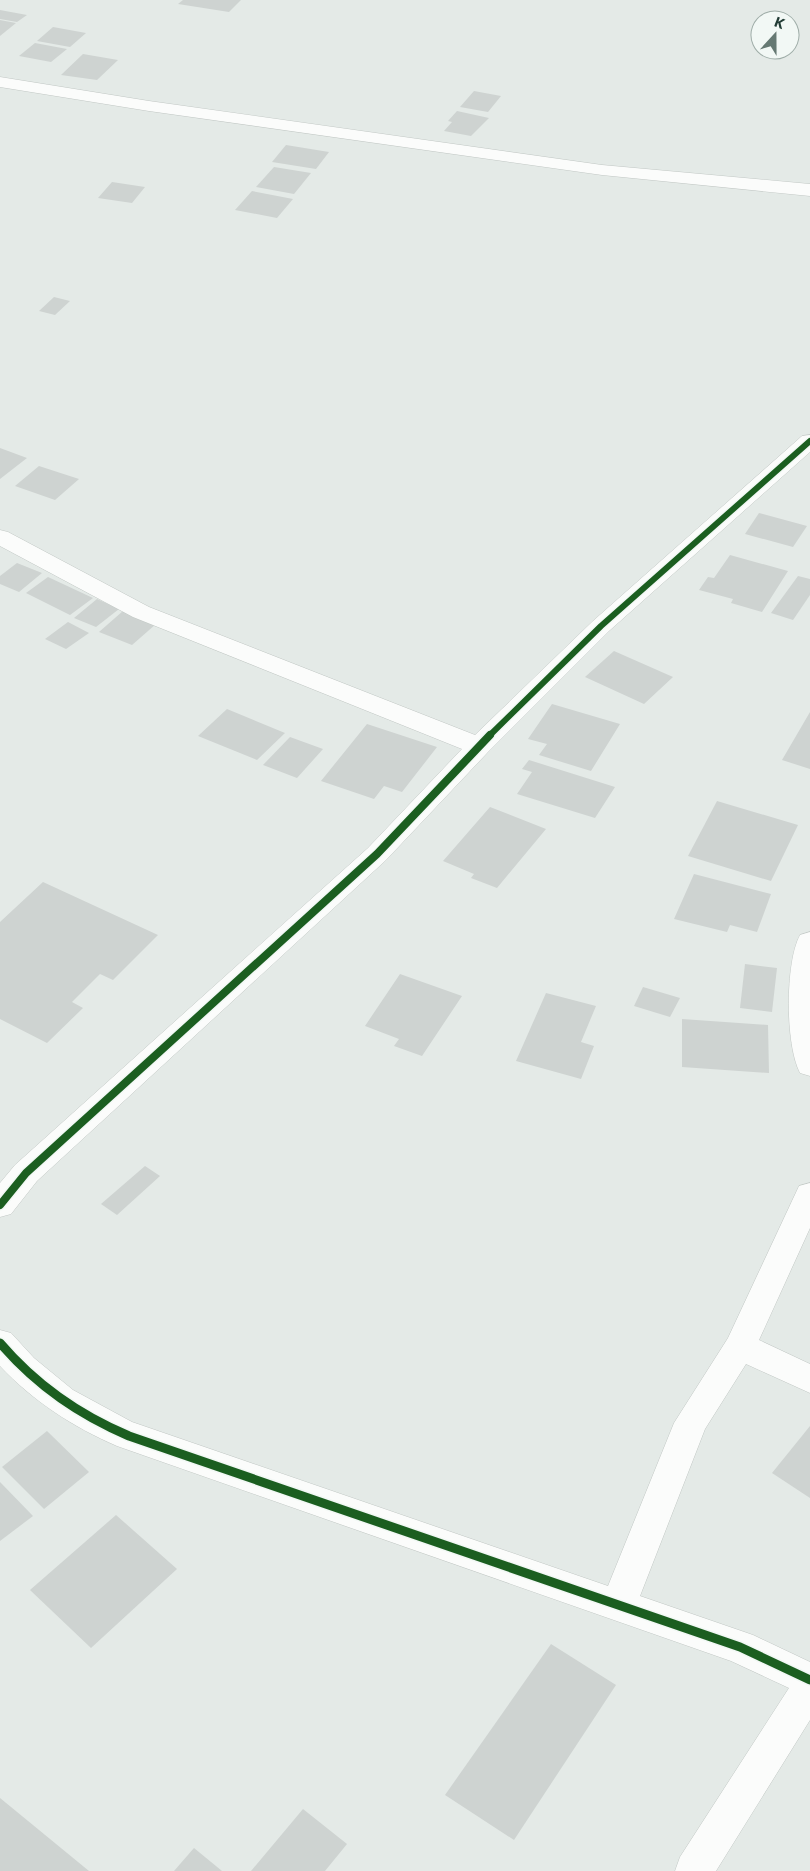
<svg xmlns="http://www.w3.org/2000/svg" width="810" height="1871" font-family="Commissioner,sans-serif">
<style>
.building{fill:#ced3d1}
.lines{fill:none;stroke-linecap:round;stroke-linejoin:round}
.minor-casing{stroke:#c1c7c4;stroke-width:1}
.minor{fill:#fbfcfb;fill-rule:evenodd}
.cycleway-far2-casing{stroke:#f2f8f5;stroke-width:9}
.cycleway-far1-casing{stroke:#f2f8f5;stroke-width:11}
.cycleway-casing{stroke:#f2f8f5;stroke-width:12}
.cycleway-far2{stroke:#1b5e20;stroke-width:6}
.cycleway-far1{stroke:#1b5e20;stroke-width:8}
.cycleway{stroke:#1b5e20;stroke-width:9}
</style>
<rect width="100%" height="100%" fill="#e4eae7"/>
<g class="building">
<path d="M183,0H241L229,12L178,4Z"/>
<path d="M0,10L27,15L17,22L0,19Z"/>
<path d="M0,20L16,23L0,36Z"/>
<path d="M53,27L86,33L70,47L37,41Z"/>
<path d="M35,43L67,49L51,62L19,56Z"/>
<path d="M83,54L118,60L97,80L61,75Z"/>
<path d="M474,91L501,96L488,112L460,107Z"/>
<path d="M457,111L489,118L471,136L444,131L452,122L448,121Z"/>
<path d="M286,145L329,152L316,169L272,162Z"/>
<path d="M274,167L311,173L294,194L256,187Z"/>
<path d="M112,182L145,187L132,203L98,198Z"/>
<path d="M252,191L293,199L277,218L235,210Z"/>
<path d="M54,297L70,301L55,315L39,311Z"/>
<path d="M0,448L27,458L0,479Z"/>
<path d="M39,466L79,479L55,500L15,486Z"/>
<path d="M759,513L807,526L793,547L745,534Z"/>
<path d="M730,555L788,571L762,612L731,603L733,599L699,590L708,577L714,578Z"/>
<path d="M17,563L42,573L19,592L0,584V576Z"/>
<path d="M798,576L810,579V595L793,620L771,613Z"/>
<path d="M48,577L93,598L70,615L26,593Z"/>
<path d="M97,599L119,609L96,627L74,618Z"/>
<path d="M123,611L156,624L132,645L99,632Z"/>
<path d="M68,622L89,633L66,649L45,639Z"/>
<path d="M614,651L673,677L644,704L585,677Z"/>
<path d="M552,704L620,724L591,771L539,755L547,744L528,739Z"/>
<path d="M227,709L285,733L257,760L198,736Z"/>
<path d="M810,712V769L782,760Z"/>
<path d="M367,724L437,747L402,792L384,786L374,799L321,781Z"/>
<path d="M290,737L323,749L297,778L263,765Z"/>
<path d="M529,760L615,787L595,818L517,794L532,772L522,769Z"/>
<path d="M717,801L798,825L771,881L688,856Z"/>
<path d="M490,807L546,829L497,888L471,878L474,874L443,861Z"/>
<path d="M694,874L771,894L757,932L730,925L727,932L674,919Z"/>
<path d="M43,882L158,935L113,980L100,974L72,1002L83,1008L47,1043L0,1019V922Z"/>
<path d="M745,964L777,968L772,1012L740,1008Z"/>
<path d="M400,974L462,996L422,1056L394,1046L399,1039L365,1026Z"/>
<path d="M643,987L680,998L670,1017L634,1006Z"/>
<path d="M546,993L596,1006L581,1042L594,1046L581,1079L516,1061Z"/>
<path d="M682,1019L768,1025L769,1073L682,1067Z"/>
<path d="M145,1166L160,1176L117,1215L101,1204Z"/>
<path d="M810,1426V1498L772,1473Z"/>
<path d="M47,1431L89,1472L44,1509L2,1467Z"/>
<path d="M0,1482L33,1516L0,1541Z"/>
<path d="M116,1515L177,1569L91,1648L30,1590Z"/>
<path d="M551,1644L616,1685L514,1840L445,1795Z"/>
<path d="M0,1798L89,1871H0Z"/>
<path d="M303,1809L347,1844L325,1871H251Z"/>
<path d="M194,1848L222,1871H174Z"/>
</g>
<g class="lines">
<defs>
<g id="minor">
<path d="M0,77L149,101L602,165L810,184V196L602,175L149,111L0,87Z"/>
<path d="M810,435V452L609,631L488,752L386,860L37,1181L11,1214L0,1217V1183L15,1165L368,848L462,749L133,617L0,546V530L8,532L149,607L475,735L593,621L802,436Z"/>
<path d="M810,932V1076L800,1073C785,1045 785,962 800,935Z"/>
<path d="M810,1183V1228L759,1340L810,1364V1393L746,1364L705,1429L640,1596L753,1635L810,1662V1720L716,1871H675L680,1857L789,1688L731,1661L117,1446C73,1427 33,1401 0,1366V1330L11,1333L34,1358L73,1390L132,1422L608,1586L674,1423L728,1338L799,1186Z"/>
</g>
</defs>
<use href="#minor" class="minor-casing"/>
<use href="#minor" class="minor"/>
<defs>
<path id="cycleway-far2" d="M489,736L601,626L810,441"/>
<path id="cycleway-far1" d="M0,1205L26,1173L377,854L490,735"/>
<path id="cycleway" d="M0,1343C35,1384 79,1415 129,1436L740,1647L810,1680"/>
</defs>
<use href="#cycleway-far2" class="cycleway-far2-casing"/>
<use href="#cycleway-far1" class="cycleway-far1-casing"/>
<use href="#cycleway" class="cycleway-casing"/>
<use href="#cycleway-far2" class="cycleway-far2"/>
<use href="#cycleway-far1" class="cycleway-far1"/>
<use href="#cycleway" class="cycleway"/>
</g>
<g transform="translate(775 35) rotate(21)"><circle r="24" fill="#f2f8f5" stroke="#9fada8"/>
<path d="M0-4L9 19L0 12L-9 19Z" fill="#667973"/>
<text y="-8" font-size="14" font-weight="bold" text-anchor="middle" fill="#223c35">K</text>
</g>
</svg>
